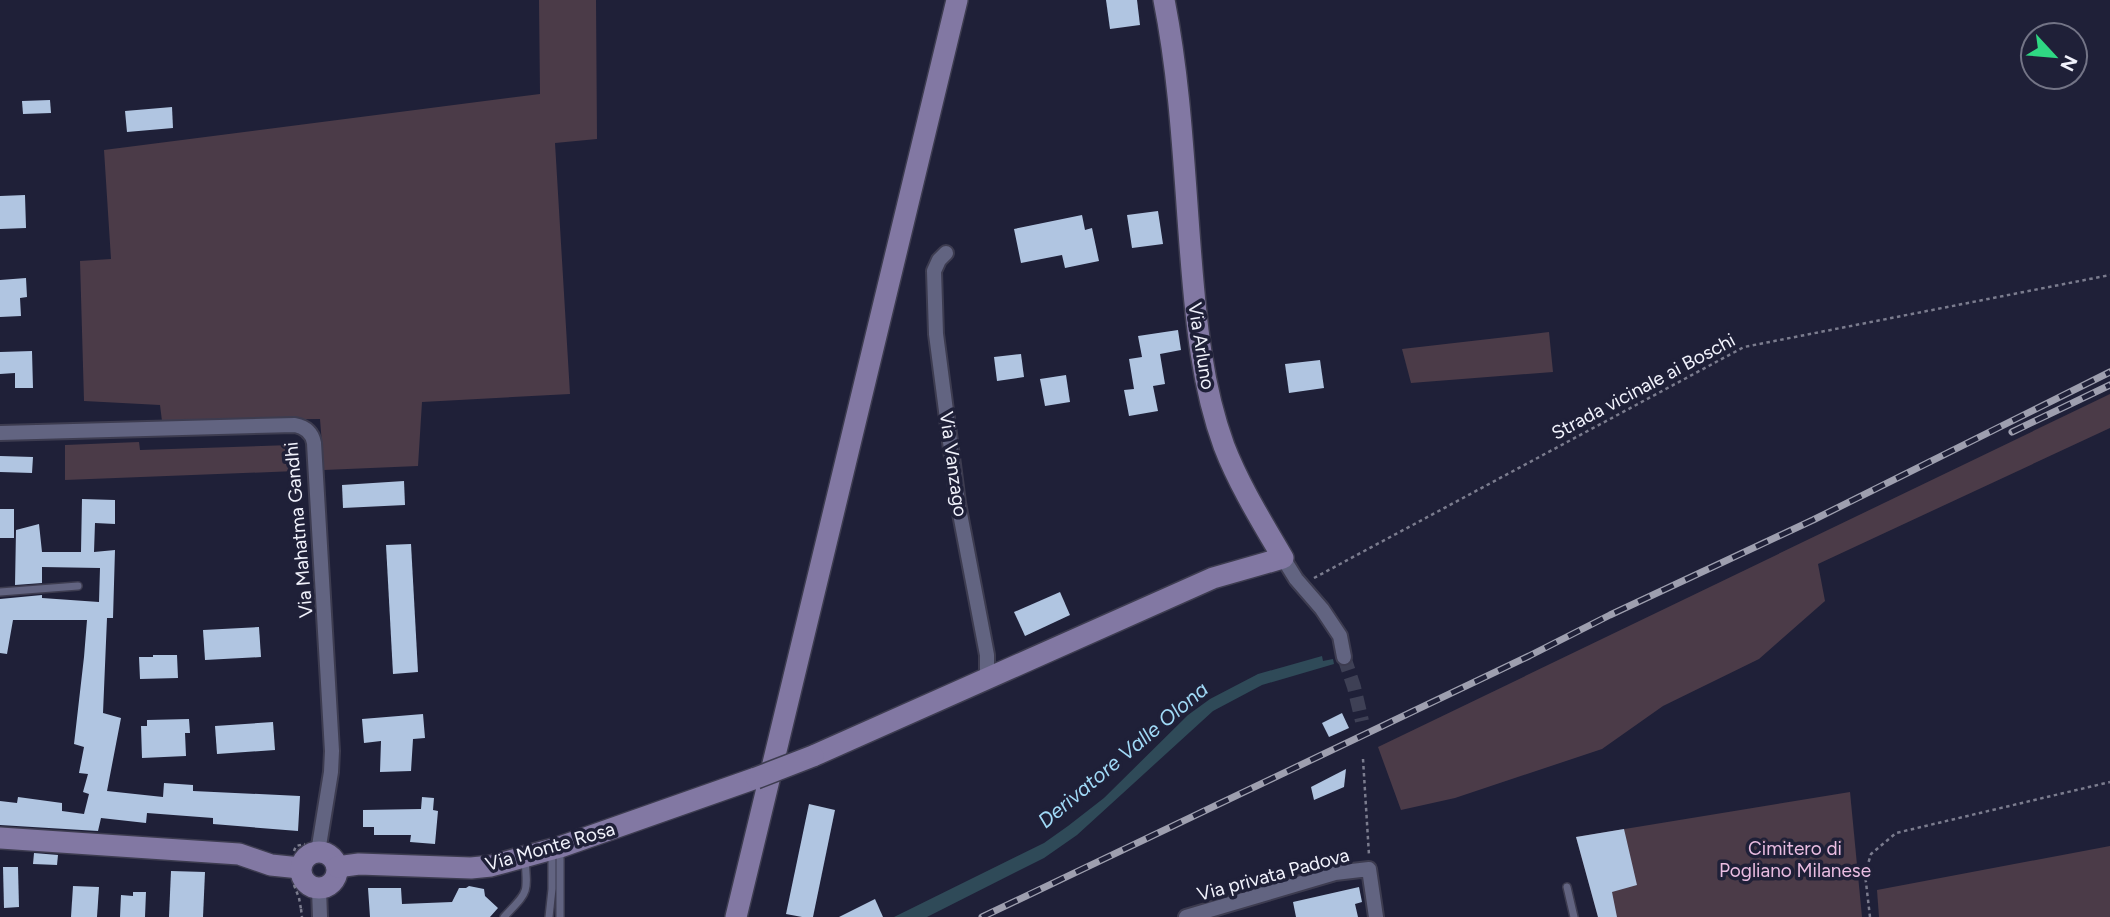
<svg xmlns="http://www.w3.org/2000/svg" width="2110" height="917" font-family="Figtree,sans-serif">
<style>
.green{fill:#4b3b48}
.water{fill:#2f4a58}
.building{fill:#b0c5e1}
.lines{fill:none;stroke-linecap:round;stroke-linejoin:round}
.street-tunnel{stroke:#3e4055;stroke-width:14;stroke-dasharray:14 7;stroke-linecap:butt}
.lane-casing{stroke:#3d3c50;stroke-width:10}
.street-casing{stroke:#3d3c50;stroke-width:18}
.secondary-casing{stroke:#3d3c50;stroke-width:24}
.path{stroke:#7b7c8e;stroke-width:2.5;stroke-dasharray:3.5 3.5;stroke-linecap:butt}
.lane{stroke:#626481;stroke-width:7}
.street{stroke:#626481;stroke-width:14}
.secondary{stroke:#8278a3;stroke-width:21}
.rail-casing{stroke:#9e9faf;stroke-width:7}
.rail{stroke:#1f2038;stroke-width:4.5;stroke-dasharray:13;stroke-linecap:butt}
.secondary-bridge-casing{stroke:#3d3c50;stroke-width:24;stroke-linecap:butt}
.secondary-bridge{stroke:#8278a3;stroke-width:21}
.labels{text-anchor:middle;stroke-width:7;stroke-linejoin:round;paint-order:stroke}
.street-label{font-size:19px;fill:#f1f2fc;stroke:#1f2038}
.park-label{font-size:19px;fill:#eabde2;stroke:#1f2038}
.water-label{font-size:21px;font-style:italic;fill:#a0d9f6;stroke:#1f2038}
</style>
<rect width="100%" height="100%" fill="#1f2038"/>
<g class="green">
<path d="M539,0H596L597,139L555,143L570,394L422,402L418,466L324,470L320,419L162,421L160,405L84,401L80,261L111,259L104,150L540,94Z"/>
<path d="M1549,332L1553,372L1411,383L1402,349Z"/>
<path d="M2110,394V428L1818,564L1825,601L1759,659L1663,706L1602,749L1455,798L1401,810L1378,747Z"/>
<path d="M139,442L140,450L291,445L295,448L296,471L65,480V445Z"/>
<path d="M1850,792L1862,917H1598L1576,837Z"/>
<path d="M2110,846V917H1879L1877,890Z"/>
</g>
<path class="water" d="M1322,656L1323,661L1333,659L1334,664L1262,685L1213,711L1077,835L1044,858L927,917H894L1044,843L1068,826L1104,798L1188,715L1210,699L1258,674Z"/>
<g class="building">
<path d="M1106,0H1137L1140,25L1110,29Z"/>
<path d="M50,100L51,113L23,114L22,101Z"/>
<path d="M172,107L173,128L127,132L125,111Z"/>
<path d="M25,195L26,228L0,229V196Z"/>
<path d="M1158,211L1163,244L1132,248L1127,215Z"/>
<path d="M1082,215L1085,230L1092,228L1099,261L1065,268L1062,255L1021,263L1014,229Z"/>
<path d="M26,278L27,297L20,298L21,316L0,317V280Z"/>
<path d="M1178,330L1181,350L1160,354L1165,384L1153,386L1158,411L1129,416L1124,390L1134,389L1129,359L1142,357L1138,336Z"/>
<path d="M32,351L33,388H15V373L0,374V352Z"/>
<path d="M1021,354L1024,377L997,381L994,357Z"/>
<path d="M1320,360L1324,388L1289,393L1285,364Z"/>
<path d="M1066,375L1070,402L1045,406L1040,379Z"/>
<path d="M0,456L33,457L32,473L0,472Z"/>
<path d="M404,481L405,505L343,508L342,485Z"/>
<path d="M82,499L115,500V524L95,523L94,552L115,550L113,618H107L103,713L121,718L107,791L163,797L164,783L193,785V791L300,796L298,831L213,824V818L147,813L146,823L101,818L98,831L0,825V801L17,803L18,797L62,803V811L84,814L89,794L83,792L88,774L79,773L84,747L74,744L84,657L87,620H13L7,654L0,653V599L42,595V598L99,602L100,568L42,567V583L15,585L16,530L39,524L42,552H81Z"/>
<rect x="0" y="509" width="14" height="29"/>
<path d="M411,544L418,672L393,674L386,545Z"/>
<path d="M1060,592L1070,615L1025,636L1014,612Z"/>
<path d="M259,627L261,657L205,660L203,630Z"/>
<path d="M153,655H177L178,678L140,679L139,657H153Z"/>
<path d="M1342,713L1349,728L1329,737L1322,723Z"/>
<path d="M423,714L425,738L413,739L411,771L380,772L381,741L364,743L362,719Z"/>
<path d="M189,719L190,733H185L186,756L142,758L141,726H147V720Z"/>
<path d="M273,722L275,750L217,754L215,726Z"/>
<path d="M1346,769L1344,787L1314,800L1311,787Z"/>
<path d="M422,797L434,798L433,810L438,811L435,844L410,842L411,835H374V827H363V810L421,809Z"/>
<path d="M809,804L835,810L813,917H802L786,914Z"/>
<path d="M1624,829L1637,885L1612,892L1617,917H1598L1576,837Z"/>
<path d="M34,853L58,855L57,865L33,864Z"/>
<path d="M3,867H18L19,907L4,908Z"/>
<path d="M171,871L205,872L203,917H169Z"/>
<path d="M73,886L99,887L97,917H71Z"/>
<path d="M469,886L484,889L485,896L498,908L490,917H370L368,888H401L402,904L452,902L459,888H466Z"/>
<path d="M1359,887L1362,902L1355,904L1358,917H1296L1293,902Z"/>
<path d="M133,892H146L145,917H120L121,895L133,896Z"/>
<path d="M875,899L883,917H839Z"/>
</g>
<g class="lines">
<path class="street-tunnel" d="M1344,657L1354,687L1362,721"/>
<defs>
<g id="lane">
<path d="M0,592L78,586"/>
<path d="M1567,887L1574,917"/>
<path d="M504,917C528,891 528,895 525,860"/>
<path d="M549,917L552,889V851"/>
<path d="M560,917V851"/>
</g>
<g id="street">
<path d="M946,253L939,260L934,271L936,334L958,503L987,655V678"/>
<path d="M0,433L295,425C305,427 312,432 314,443L332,751L331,772L318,852"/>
<path d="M1283,558L1296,579L1322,609L1340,636L1344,657"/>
<path d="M319,889L320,917"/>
<path d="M1186,917L1335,873L1369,869L1376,917"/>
</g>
<g id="secondary">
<path d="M813,756L1213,578L1283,558C1262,522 1239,485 1224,446C1202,386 1196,321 1191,258C1184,172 1181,85 1164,0"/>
<path d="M0,838L239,854L271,865L300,868"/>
<circle cx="319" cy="870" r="18"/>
<path d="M337,867L359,864L471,868L491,866L560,847L756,778"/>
<path d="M736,917L957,0"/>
</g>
</defs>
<use href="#lane" class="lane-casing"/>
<use href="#street" class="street-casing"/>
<use href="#secondary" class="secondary-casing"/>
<g class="path">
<path d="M1314,578L1744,347L2110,275"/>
<path d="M1363,759L1369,855"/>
<path d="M294,851L296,846L305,844"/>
<path d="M294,885L299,898L301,909H304"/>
<path d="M301,909L302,917"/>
<path d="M1870,917L1865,874L1871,854L1896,833L2110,782"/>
</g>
<use href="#lane" class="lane"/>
<use href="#street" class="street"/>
<use href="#secondary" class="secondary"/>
<defs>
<g id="rail">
<path d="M2012,432L2110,385"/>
<path d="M982,917L1529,656L1610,615L1813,520L2110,372"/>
</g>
</defs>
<use href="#rail" class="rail-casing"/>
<use href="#rail" class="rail"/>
<defs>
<path id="secondary-bridge" d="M756,778L813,756"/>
</defs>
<use href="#secondary-bridge" class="secondary-bridge-casing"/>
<use href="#secondary-bridge" class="secondary-bridge"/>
</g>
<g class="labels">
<g class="street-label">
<text transform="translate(1202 346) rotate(81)" y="7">Via Arluno</text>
<text transform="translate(1643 386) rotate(-28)" y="7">Strada vicinale ai Boschi</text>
<text transform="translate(954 464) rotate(82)" y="7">Via Vanzago</text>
<text transform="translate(298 530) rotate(-95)" y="7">Via Mahatma Gandhi</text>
<text transform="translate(550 846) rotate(-16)" y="7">Via Monte Rosa</text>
<text transform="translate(1273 874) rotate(-15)" y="7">Via privata Padova</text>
</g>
<g class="park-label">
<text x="1795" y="855">Cimitero di<tspan x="1795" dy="22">Pogliano Milanese</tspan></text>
</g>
<g class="water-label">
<text transform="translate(1123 755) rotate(-40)" y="7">Derivatore Valle Olona</text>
</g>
</g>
<g transform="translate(2054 56) rotate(116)"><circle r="33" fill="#1f2038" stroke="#737486" stroke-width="2"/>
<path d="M0-5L12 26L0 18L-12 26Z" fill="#2fd883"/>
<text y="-10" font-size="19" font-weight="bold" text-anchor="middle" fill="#f1f2fc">N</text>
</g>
</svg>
